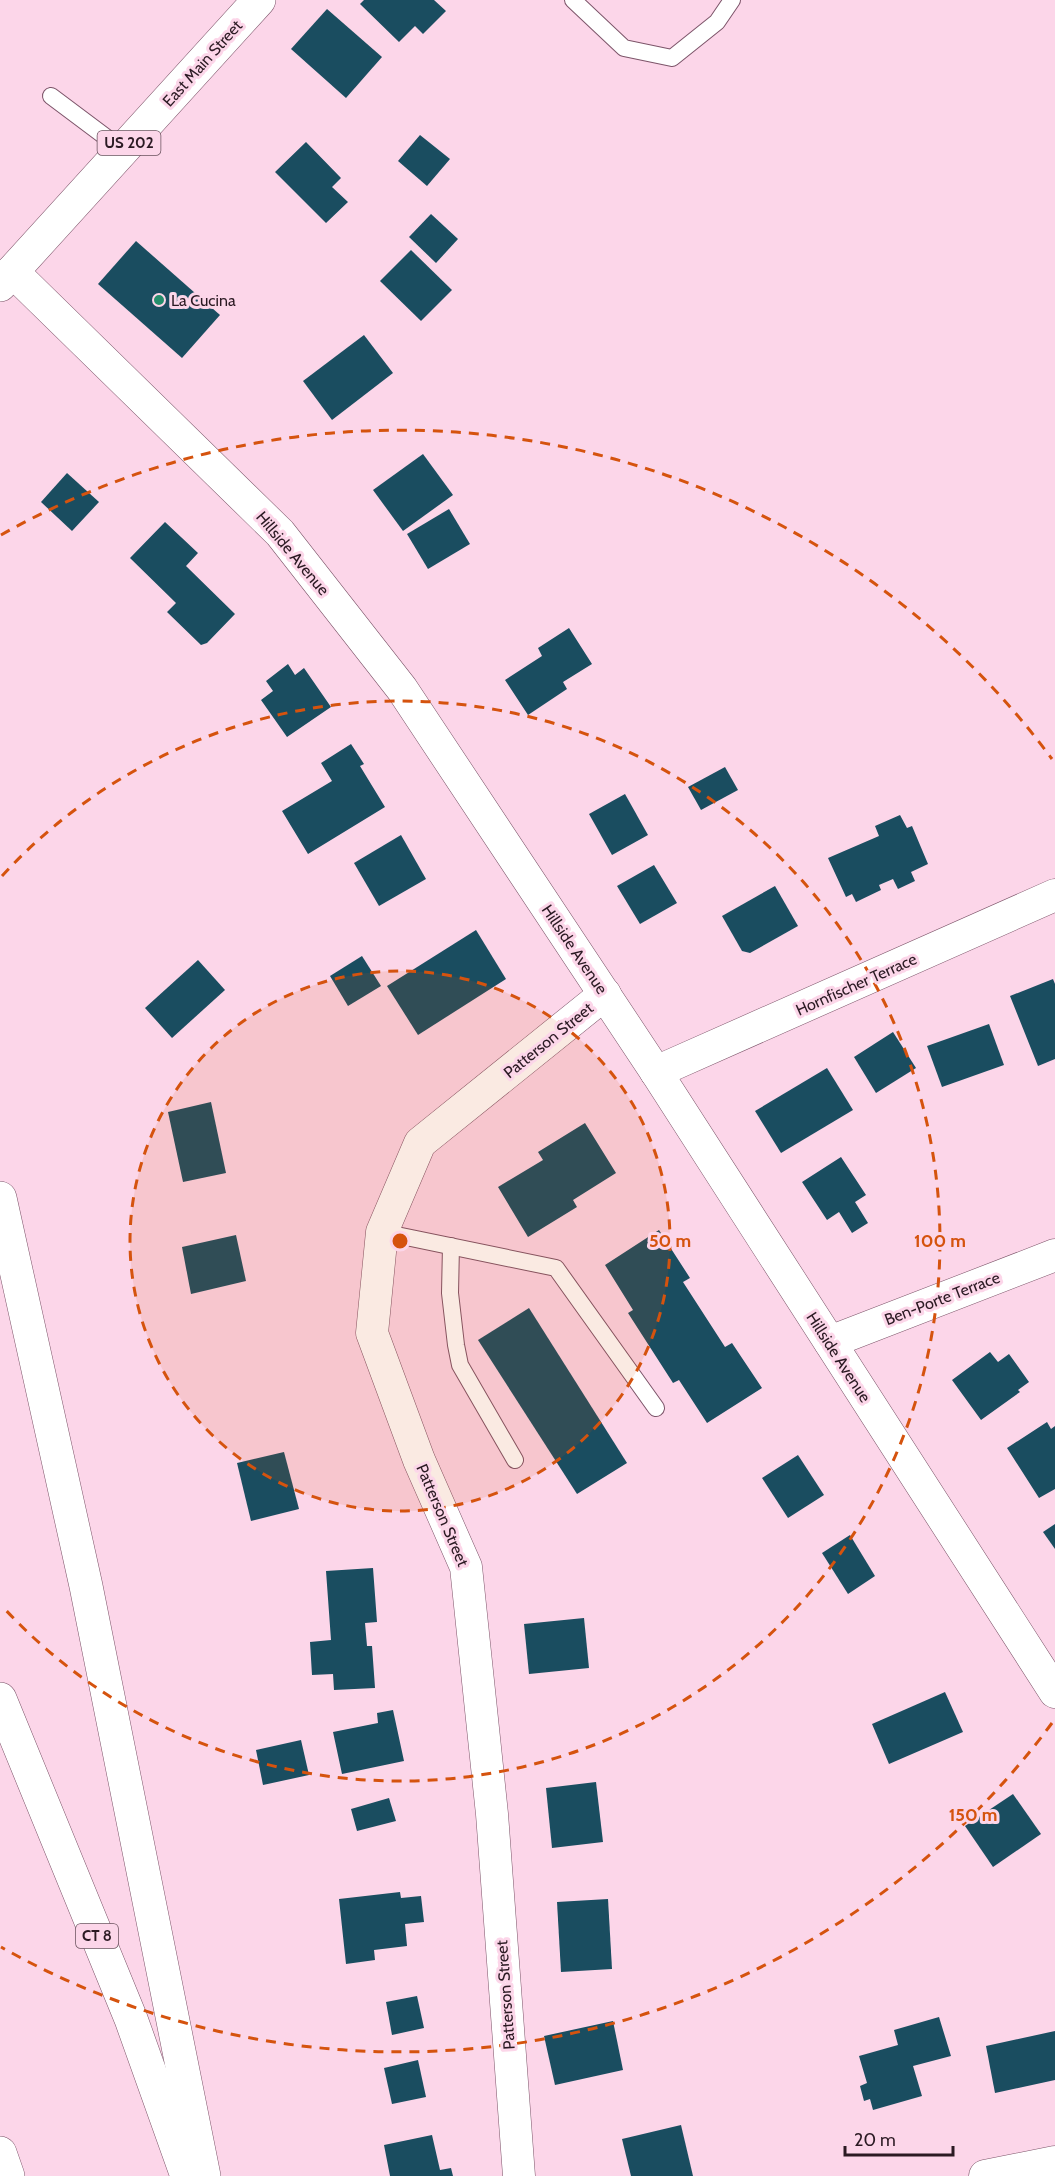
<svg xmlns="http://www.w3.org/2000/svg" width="1055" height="2176" font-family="Cabin,sans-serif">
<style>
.building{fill:#1a4d60}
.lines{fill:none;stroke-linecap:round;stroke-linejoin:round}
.service-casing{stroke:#7c5469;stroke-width:18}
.minor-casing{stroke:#7c5469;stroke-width:33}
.trunk-casing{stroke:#7c5469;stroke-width:34}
.motorway-casing{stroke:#7c5469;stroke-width:34}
.service{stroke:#fff;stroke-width:16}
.minor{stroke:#fff;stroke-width:32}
.trunk{stroke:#fff;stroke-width:33}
.motorway{stroke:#fff;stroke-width:33}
.ring{fill:none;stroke:#d5530e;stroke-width:3;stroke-dasharray:10 8}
.poi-dot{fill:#258e6c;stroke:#fcd6e9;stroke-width:2}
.labels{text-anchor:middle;stroke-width:6;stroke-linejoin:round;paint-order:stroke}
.shield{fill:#fcd6e9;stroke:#6a525e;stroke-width:1.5}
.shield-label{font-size:15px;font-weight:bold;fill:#2b1a23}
.street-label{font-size:16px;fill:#2b1a23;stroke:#fcd6e9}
.poi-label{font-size:16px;fill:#2b1a23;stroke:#fcd6e9;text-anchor:start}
.centre{fill:#d5530e;stroke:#fcd6e9;stroke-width:3}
.ring-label{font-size:18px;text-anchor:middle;font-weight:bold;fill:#d5530e;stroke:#fcd6e9;stroke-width:6;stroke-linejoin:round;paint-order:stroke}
</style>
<rect width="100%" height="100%" fill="#fcd6e9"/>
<g class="building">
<path d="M364,0H434L446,11L423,34L415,26L399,42L360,4Z"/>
<path d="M327,9L382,57L346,98L291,49Z"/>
<path d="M420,135L450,159L427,186L398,161Z"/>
<path d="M306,142L341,178L332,187L348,202L326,223L275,172Z"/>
<path d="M431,214L458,239L436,263L409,237Z"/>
<path d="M136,241L220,315L182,358L98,284Z"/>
<path d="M411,250L452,290L421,321L380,281Z"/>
<path d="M364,335L393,373L332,420L303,381Z"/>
<path d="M423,454L453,495L403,531L373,490Z"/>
<path d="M67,473L99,502L72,531L41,502Z"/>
<path d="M449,509L470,544L428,569L407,534Z"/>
<path d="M165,522L198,553L186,566L235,614L207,643L201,645L167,612L176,603L130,558Z"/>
<path d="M569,628L592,664L563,682L567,689L528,715L505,680L542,656L538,648Z"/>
<path d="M288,664L295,675L304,668L331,707L287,737L261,700L273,691L266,681Z"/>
<path d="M351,744L364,764L360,766L385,807L308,854L282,811L332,781L321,763Z"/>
<path d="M725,767L738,790L701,810L688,787Z"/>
<path d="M625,794L648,835L612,855L589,814Z"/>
<path d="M900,815L907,828L912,826L928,864L911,872L915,881L898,889L893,879L879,885L881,890L856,902L852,894L846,897L828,858L879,836L875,826Z"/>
<path d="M401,835L426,879L379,906L354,863Z"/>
<path d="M654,865L677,903L640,924L617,886Z"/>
<path d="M775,886L798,926L750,953L742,951L722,916Z"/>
<path d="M476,930L506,979L418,1035L387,986Z"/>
<path d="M362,956L381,986L348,1006L330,976Z"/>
<path d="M198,960L225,990L172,1038L145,1008Z"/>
<path d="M1053,979L1055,984V1059L1038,1066L1010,996Z"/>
<path d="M989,1024L1004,1065L942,1087L927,1046Z"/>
<path d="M893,1032L916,1068L876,1093L854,1057Z"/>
<path d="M827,1068L853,1110L781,1153L755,1111Z"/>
<path d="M211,1102L226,1173L183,1182L168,1112Z"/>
<path d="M585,1123L616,1173L573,1200L577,1207L528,1237L498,1187L543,1160L538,1152Z"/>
<path d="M841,1157L866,1195L855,1202L868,1223L852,1233L839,1212L827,1220L802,1182Z"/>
<path d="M659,1230L690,1278L683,1282L725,1347L732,1343L762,1388L707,1423L679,1380L673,1383L628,1313L633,1310L605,1265Z"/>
<path d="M236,1235L246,1281L191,1294L182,1247Z"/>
<path d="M529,1308L627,1463L577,1494L478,1340Z"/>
<path d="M990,1352L998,1362L1009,1354L1029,1382L1018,1390L1020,1392L981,1420L952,1380Z"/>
<path d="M1047,1422L1051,1429L1055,1426V1489L1039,1498L1007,1448Z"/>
<path d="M284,1452L299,1509L251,1521L237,1463Z"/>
<path d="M798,1455L824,1495L788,1518L762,1478Z"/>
<path d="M1055,1524V1549L1043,1532Z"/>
<path d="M850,1535L875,1576L848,1594L822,1553Z"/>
<path d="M373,1568L377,1622L365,1623L367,1646H372L375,1688L334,1690L333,1674L312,1675L310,1642L331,1640L326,1571Z"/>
<path d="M584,1618L589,1668L529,1674L524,1624Z"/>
<path d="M945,1692L963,1732L889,1764L872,1724Z"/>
<path d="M393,1710L404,1761L342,1774L333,1732L378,1723L377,1713Z"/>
<path d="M301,1740L309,1775L263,1785L256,1750Z"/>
<path d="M596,1782L603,1842L552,1848L546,1788Z"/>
<path d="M1013,1794L1041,1834L993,1867L965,1826Z"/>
<path d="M389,1798L396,1821L357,1831L351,1809Z"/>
<path d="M400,1892L401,1898L421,1896L424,1922L405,1924L407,1946L374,1950L375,1960L346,1964L339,1899Z"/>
<path d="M608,1899L612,1969L561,1972L557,1902Z"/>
<path d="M417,1996L424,2028L392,2035L386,2002Z"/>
<path d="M939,2017L951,2056L913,2066L922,2096L873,2110L870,2099L864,2101L860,2086L867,2083L859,2056L898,2045L894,2030Z"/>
<path d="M613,2021L623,2070L555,2085L544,2036Z"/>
<path d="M1055,2031V2080L995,2093L986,2046Z"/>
<path d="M418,2060L426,2097L392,2104L384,2068Z"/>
<path d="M681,2125L693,2176H631L622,2139Z"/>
<path d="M432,2135L440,2170L451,2168L453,2176H390L384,2145Z"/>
</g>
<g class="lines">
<defs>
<g id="service">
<path d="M573,0L624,48L672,58L717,22L732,0"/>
<path d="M51,96L123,150"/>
<path d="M382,1232L556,1268L656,1408"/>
<path d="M451,1246L450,1293L456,1345L460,1365L515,1460"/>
</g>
<g id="minor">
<path d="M12,271L280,533L402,689L656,1072L1055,1692"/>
<path d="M656,1072L1055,895"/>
<path d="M830,1342L1055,1255"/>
<path d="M519,2176L492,1814L466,1567L419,1460L372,1333L382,1232L420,1143L605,994"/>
<path d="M985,2176L1055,2162"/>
</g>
<path id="trunk" d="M0,285L259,0"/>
<g id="motorway">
<path d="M0,1198L86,1586L204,2176"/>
<path d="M0,1699L131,2019L187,2176"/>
<path d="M0,2153L8,2176"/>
</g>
</defs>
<use href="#service" class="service-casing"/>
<use href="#minor" class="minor-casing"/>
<use href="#trunk" class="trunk-casing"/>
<use href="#motorway" class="motorway-casing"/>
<use href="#service" class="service"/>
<use href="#minor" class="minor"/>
<use href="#trunk" class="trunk"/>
<use href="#motorway" class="motorway"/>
</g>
<circle cx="400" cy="1241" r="270" fill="#d5530e" fill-opacity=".12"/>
<g class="ring">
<circle cx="400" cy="1241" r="270"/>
<path d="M2 876A540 540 0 1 1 2 1606"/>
<path d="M1052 1723A811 811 0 0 1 1 1947M1 535A811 811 0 0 1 1052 759"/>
</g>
<circle class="poi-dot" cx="159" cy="300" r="6"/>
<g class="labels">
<g class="shield">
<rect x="97.5" y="131" width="63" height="24" rx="4.5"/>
<rect x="76" y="1924" width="42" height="24" rx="4.5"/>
</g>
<g class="shield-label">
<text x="129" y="148">US 202</text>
<text x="97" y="1941">CT 8</text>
</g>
<g class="street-label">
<text transform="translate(202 63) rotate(-48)" y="6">East Main Street</text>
<text transform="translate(293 553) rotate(50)" y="6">Hillside Avenue</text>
<text transform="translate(575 949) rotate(56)" y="6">Hillside Avenue</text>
<text transform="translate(856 984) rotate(-24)" y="6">Hornfischer Terrace</text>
<text transform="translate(548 1040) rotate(-39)" y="6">Patterson Street</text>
<text transform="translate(942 1298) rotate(-21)" y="6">Ben-Porte Terrace</text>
<text transform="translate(839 1357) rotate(57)" y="6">Hillside Avenue</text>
<text transform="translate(443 1515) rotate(67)" y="6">Patterson Street</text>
<text transform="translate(505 1995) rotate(-94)" y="6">Patterson Street</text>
</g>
<g class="poi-label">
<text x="171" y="306">La Cucina</text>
</g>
</g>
<circle cx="400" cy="1241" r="9" class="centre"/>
<g class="ring-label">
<text x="670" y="1247">50 m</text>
<text x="940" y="1247">100 m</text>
<text x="973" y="1821">150 m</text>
</g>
<path d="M845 2146v9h108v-9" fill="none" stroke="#2b1a23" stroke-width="3"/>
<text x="854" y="2146" font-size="18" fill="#2b1a23" stroke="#fcd6e9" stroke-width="4.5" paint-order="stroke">20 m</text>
</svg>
